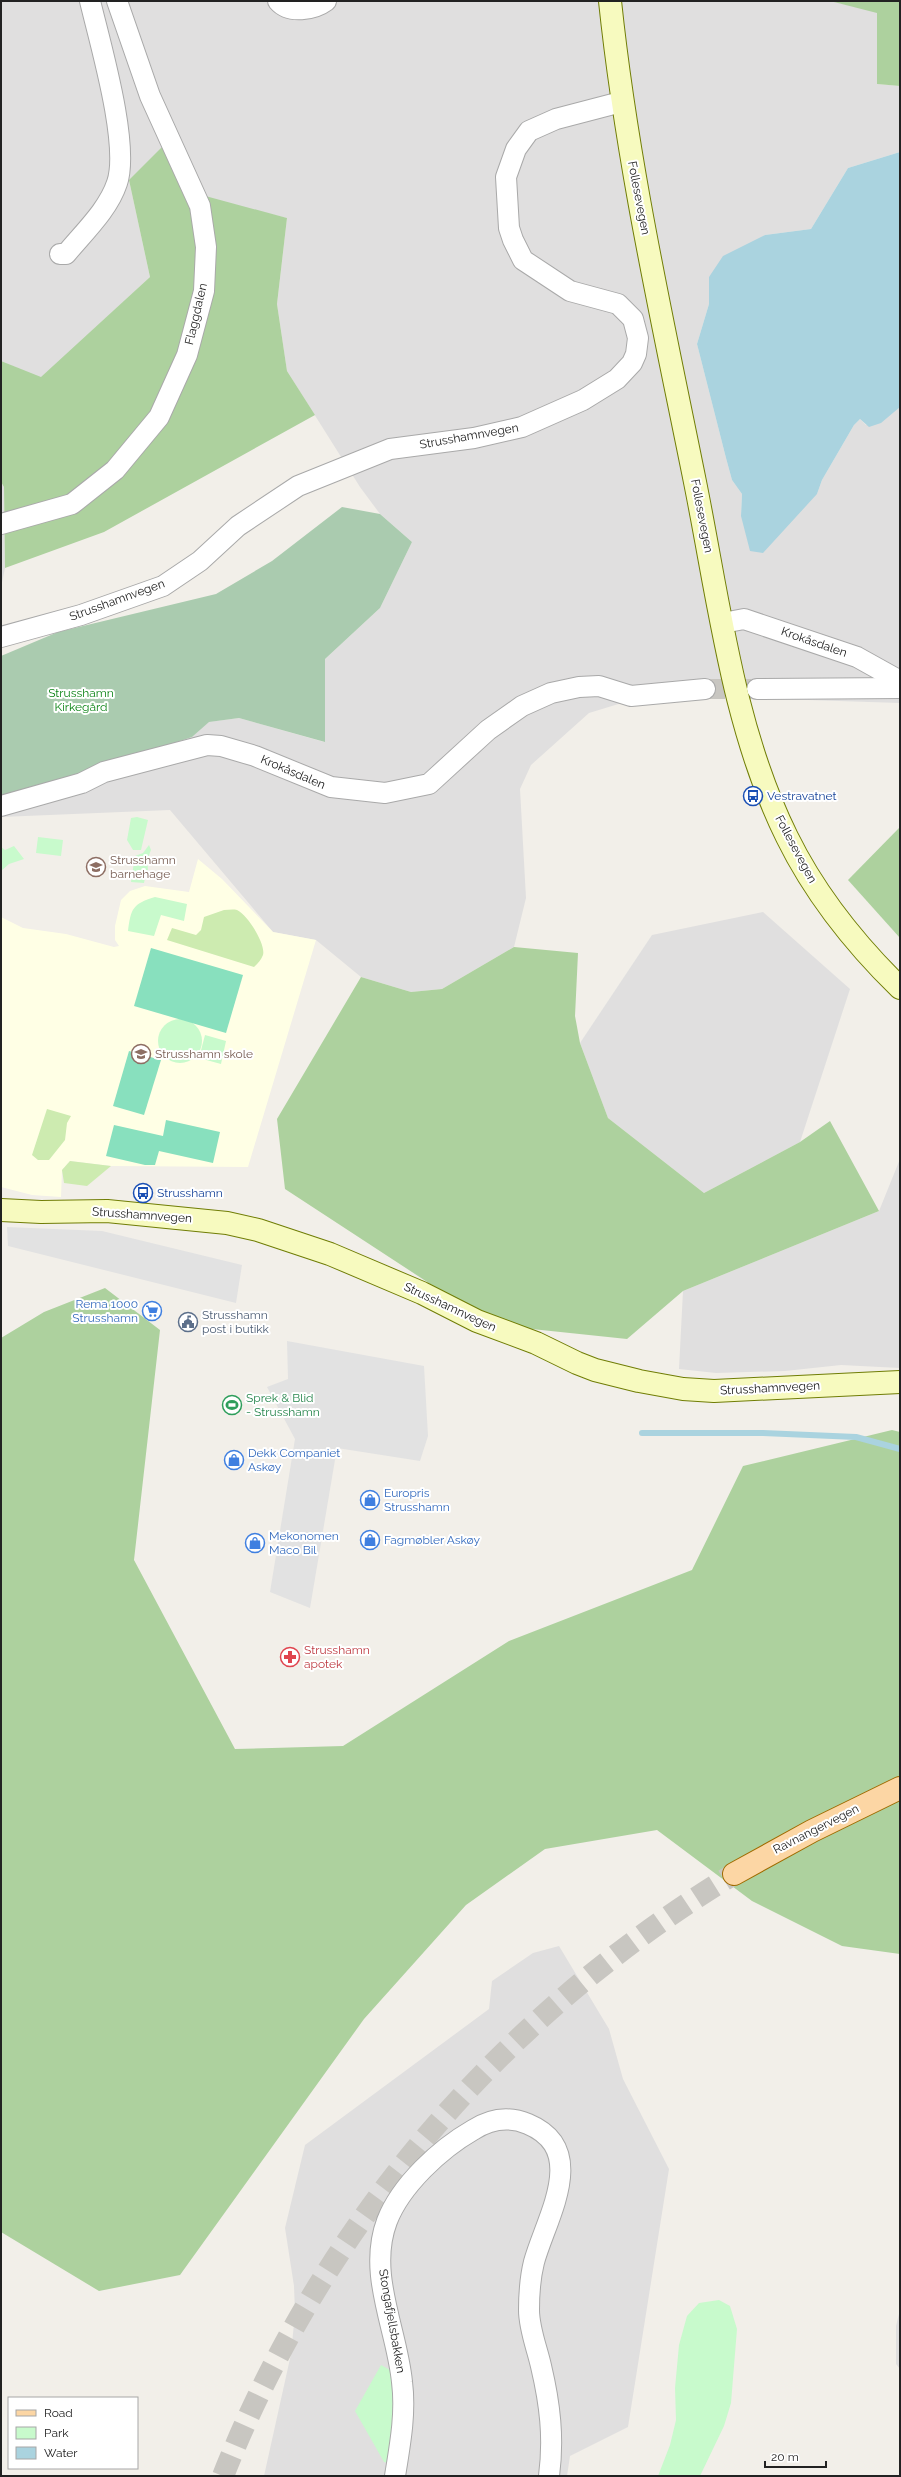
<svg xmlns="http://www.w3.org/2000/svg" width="901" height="2477" font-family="Raleway,sans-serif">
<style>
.residential{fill:#e0dfdf}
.education{fill:#ffffe5}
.grass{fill:#cdebb0}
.forest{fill:#add19e}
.cemetery{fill:#aacbaf}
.park{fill:#c8facc}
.pitch{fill:#88e0be}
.parking{fill:#e2e2e2}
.water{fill:#aad3df}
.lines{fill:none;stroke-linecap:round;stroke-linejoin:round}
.stream{stroke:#aad3df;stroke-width:6}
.street-tunnel{stroke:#c8c6c1;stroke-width:20;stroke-dasharray:20 10;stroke-linecap:butt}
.primary-tunnel{stroke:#c8c6c1;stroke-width:22;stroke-dasharray:22 11;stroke-linecap:butt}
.street-casing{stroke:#a9a9a9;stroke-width:22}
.secondary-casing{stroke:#707d05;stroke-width:24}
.primary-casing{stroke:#a06b00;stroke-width:24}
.street{stroke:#fff;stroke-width:20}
.secondary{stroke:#f7fabf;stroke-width:22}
.primary{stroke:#fcd6a4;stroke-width:22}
.labels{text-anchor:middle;stroke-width:4;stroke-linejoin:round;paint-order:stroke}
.street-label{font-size:12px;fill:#222;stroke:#fff}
.park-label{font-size:12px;fill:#0c8416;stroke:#fff}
.transit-label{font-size:12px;fill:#164399;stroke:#fff;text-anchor:start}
.education-label{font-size:12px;fill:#785e54;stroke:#fff;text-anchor:start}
.shop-label{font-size:12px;fill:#366cbe;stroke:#fff;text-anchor:start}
.service-label{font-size:12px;fill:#4e5e75;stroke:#fff;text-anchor:start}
.leisure-label{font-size:12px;fill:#27864d;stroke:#fff;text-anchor:start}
.health-label{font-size:12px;fill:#be3a42;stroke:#fff;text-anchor:start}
</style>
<rect width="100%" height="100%" fill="#f2efe9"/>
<g class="residential">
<path d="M1,1H830L877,12V84L900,86V152L848,168L811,229L765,235L709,277V304L697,344L726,458L732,480L742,494L741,516L817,494L822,480L854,425L860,419L866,425L900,407V703L648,695L589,713L531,765L520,789L526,898L514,947L442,989L411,992L361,977L316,940L273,932L170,810L1,817V801L192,737L208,722L239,718L324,742L325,659L380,608L412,542L380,514L360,487L287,371L277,304L287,218L129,180L150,277L41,378L1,361Z"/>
<path d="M1,482L4,487L5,568L1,587Z"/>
<path d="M763,912L850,989L800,1142L704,1193L608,1118L580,1043L652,935Z"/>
<path d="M900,1159V1368L841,1365L785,1371L716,1373L679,1369L683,1291L879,1211Z"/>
<path d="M559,1946L609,2029L623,2079L669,2169L628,2427L570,2456L567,2476H264L291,2354L295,2313L294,2286L285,2228L305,2145L489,2009L492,1981L533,1953Z"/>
<path d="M900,2310V2369L896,2364V2326Z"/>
</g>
<path class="education" d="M198,859L222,879L273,932L316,940L248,1167L111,1166L70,1161L62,1170L61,1197L32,1195L1,1187V917L23,928L66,934L114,947L119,946L115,940V926L121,900L130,891L145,886L189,892Z"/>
<g class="grass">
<path d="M224,910C228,910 233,909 237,910C247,914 266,944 263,955C261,960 258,963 254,967L167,940L172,928L196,935L201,930L204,917Z"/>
<path d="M47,1109L71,1116L67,1123L65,1140L49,1160H38L32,1155Z"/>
<path d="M70,1161L111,1166L87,1186L64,1183L62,1170Z"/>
</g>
<g class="forest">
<path d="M830,1H900V86L877,84V13Z"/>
<path d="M170,139L187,191L287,218L277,304L287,371L315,415L104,532L5,568L4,487L1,482V361L41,377L150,277L129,180Z"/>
<path d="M900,827V938L848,880Z"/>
<path d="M514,947L578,953L575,1016L580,1043L608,1118L704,1193L800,1142L830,1121L879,1211L683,1291L627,1339L493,1325L285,1189L277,1119L361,977L411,992L442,989Z"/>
<path d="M105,1288L160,1330L134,1560L235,1749L343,1746L509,1641L692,1570L743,1466L892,1430L900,1432V1954L842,1946L752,1901L657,1830L545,1849L466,1905L364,2019L180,2275L99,2291L1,2232V1338L44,1312Z"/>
</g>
<path class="cemetery" d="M342,507L380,514L412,542L380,608L325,659V742L239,718L209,722L192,737L1,801V656L58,632L216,594L272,561Z"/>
<g class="park">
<path d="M137,817L148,820L141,850H133L127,840L131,818Z"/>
<path d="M38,837L63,840L61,856L36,853Z"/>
<path d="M149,845L151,850C147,859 147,867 149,876L145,878L144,883L131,882L135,856L143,853Z"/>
<path d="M14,846L24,859L9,864L1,871V847L5,850Z"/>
<path d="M155,897L187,904L184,921L161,915L154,936L128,931C131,909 132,904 155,897Z"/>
<circle cx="180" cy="1041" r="22"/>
<path d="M205,1035L226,1041L221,1064L199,1058Z"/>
<path d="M719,2300L730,2306L737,2329L731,2403L724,2426L700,2476H658L670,2445L676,2420L675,2388L679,2345L687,2316L699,2303Z"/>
<path d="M381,2365L390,2370L395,2413L389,2463L384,2462L355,2411Z"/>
</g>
<g class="pitch">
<path d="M151,948L243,975L226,1033L134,1006Z"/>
<path d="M129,1051L161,1060L144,1115L113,1106Z"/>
<path d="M166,1120L220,1132L213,1163L159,1151L155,1165H145L106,1156L114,1125L163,1136Z"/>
</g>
<g class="parking">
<path d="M7,1227L102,1231L242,1265L236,1303L8,1246Z"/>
<path d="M287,1341L424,1366L428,1436L420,1461L337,1448L310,1608L270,1592L295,1439L267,1387L288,1379Z"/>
</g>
<path class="water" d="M900,152V407L881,423L869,427L860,419L854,425L822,480L817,494L763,553L750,551L741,516L742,494L732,480L726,458L697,344L709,304V277L723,256L765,235L811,229L848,168Z"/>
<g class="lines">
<path class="stream" d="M642,1433H763L856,1437L900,1449"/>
<path class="street-tunnel" d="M705,689H751"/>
<path class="primary-tunnel" d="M223,2476C323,2224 503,2014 734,1874"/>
<defs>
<g id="street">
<path d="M278,1C289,14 314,10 326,1"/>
<path d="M60,254H66C84,232 108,210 117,183C130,145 100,43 90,1"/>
<path d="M1,524L72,504L115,470L159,417L187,355L204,291L206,247L200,206L150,96L117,1"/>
<path d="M723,623L744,619L857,657L900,681"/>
<path d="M1,637L81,615L163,586L200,561L238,526L298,486L390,449L474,438L522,427L583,400L617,379L632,363L636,354L638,338L633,319L618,304L570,291L523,260L513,240L509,228L506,177L516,149L529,131L556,119L621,102"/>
<path d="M757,689L900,688"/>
<path d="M1,806L82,783L104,772L207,745L221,746L255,756L331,787L385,793L429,784L488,730L522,706L551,693L579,687L599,686L631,696L705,689"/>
<path d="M395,2476C400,2445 406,2413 402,2382C397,2329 367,2274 387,2221C401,2185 440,2149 473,2130C490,2119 509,2116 528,2124C590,2150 546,2218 534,2262C530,2278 529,2294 529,2310C529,2329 537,2348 541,2366C550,2404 554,2438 549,2476"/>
</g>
<g id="secondary">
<path d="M610,1C627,163 663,323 695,482C719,601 733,728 787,837C815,894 855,944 900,988"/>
<path d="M1,1210L41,1212L107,1211L227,1223L258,1230L330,1254L422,1293L477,1321L536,1343L577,1363L595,1370L639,1381L683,1389L714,1391L900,1382"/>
</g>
<path id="primary" d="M734,1874L812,1831L900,1788"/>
</defs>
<use href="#street" class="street-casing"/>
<use href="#secondary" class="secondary-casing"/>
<use href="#primary" class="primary-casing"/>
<use href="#street" class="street"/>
<use href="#secondary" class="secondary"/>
<use href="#primary" class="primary"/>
</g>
<defs>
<symbol id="bus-ring" viewBox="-11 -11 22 22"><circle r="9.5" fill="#fff" stroke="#1a4fb4" stroke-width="1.5"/><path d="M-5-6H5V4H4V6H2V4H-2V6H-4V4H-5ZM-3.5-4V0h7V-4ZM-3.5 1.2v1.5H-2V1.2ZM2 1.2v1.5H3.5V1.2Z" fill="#1a4fb4"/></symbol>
<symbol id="school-ring" viewBox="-11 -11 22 22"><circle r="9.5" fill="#fff" stroke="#8d6e63" stroke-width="1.5"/><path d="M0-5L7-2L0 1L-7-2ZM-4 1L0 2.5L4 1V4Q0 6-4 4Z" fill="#8d6e63"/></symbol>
<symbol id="supermarket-ring" viewBox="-11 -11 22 22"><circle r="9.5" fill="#fff" stroke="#3f7fe0" stroke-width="1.5"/><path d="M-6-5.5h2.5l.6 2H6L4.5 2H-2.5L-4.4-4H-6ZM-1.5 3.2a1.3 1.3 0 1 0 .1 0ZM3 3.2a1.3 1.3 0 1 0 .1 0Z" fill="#3f7fe0"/></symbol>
<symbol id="civic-ring" viewBox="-11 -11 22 22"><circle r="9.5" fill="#fff" stroke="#5c6f8a" stroke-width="1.5"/><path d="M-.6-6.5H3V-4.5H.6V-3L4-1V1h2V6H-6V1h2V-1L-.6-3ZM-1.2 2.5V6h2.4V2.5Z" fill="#5c6f8a"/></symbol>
<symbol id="stadium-ring" viewBox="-11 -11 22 22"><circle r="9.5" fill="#fff" stroke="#2e9e5b" stroke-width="1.5"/><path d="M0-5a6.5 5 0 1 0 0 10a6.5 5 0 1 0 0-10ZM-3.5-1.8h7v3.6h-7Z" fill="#2e9e5b"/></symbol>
<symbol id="shop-ring" viewBox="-11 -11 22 22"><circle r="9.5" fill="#fff" stroke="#3f7fe0" stroke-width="1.5"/><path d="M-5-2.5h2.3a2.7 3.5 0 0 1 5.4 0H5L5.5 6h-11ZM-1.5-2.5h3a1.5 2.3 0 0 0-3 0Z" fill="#3f7fe0"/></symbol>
<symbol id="pharmacy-ring" viewBox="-11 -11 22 22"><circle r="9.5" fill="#fff" stroke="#e0444e" stroke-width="1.5"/><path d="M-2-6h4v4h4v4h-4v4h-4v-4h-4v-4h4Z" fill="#e0444e"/></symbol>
</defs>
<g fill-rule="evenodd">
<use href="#bus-ring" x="742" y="785" width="22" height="22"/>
<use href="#school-ring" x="85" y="856" width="22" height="22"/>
<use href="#school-ring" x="130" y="1043" width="22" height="22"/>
<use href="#bus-ring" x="132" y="1182" width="22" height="22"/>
<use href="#supermarket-ring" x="141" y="1300" width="22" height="22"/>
<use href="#civic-ring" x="177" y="1311" width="22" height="22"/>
<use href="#stadium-ring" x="221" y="1394" width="22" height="22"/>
<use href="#shop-ring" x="223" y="1449" width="22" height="22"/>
<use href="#shop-ring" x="359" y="1489" width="22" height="22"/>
<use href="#shop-ring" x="359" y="1529" width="22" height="22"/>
<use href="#shop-ring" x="244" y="1532" width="22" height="22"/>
<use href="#pharmacy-ring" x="279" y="1646" width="22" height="22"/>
</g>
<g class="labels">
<g class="street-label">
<text transform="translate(639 198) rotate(79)" y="4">Follesevegen</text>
<text transform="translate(196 314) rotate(-77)" y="4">Flaggdalen</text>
<text transform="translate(469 436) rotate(-10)" y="4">Strusshamnvegen</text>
<text transform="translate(702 516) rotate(79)" y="4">Follesevegen</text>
<text transform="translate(117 600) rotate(-20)" y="4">Strusshamnvegen</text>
<text transform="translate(814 642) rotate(19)" y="4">Krokåsdalen</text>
<text transform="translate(293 772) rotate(23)" y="4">Krokåsdalen</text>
<text transform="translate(796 849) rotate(62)" y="4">Follesevegen</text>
<text transform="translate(142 1215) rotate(4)" y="4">Strusshamnvegen</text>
<text transform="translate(450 1307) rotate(25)" y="4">Strusshamnvegen</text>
<text transform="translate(770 1388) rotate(-3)" y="4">Strusshamnvegen</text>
<text transform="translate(816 1829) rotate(-27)" y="4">Ravnangervegen</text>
<text transform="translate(392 2321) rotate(80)" y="4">Stongafjellsbakken</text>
</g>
<g class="park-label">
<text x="81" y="697">Strusshamn<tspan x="81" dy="14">Kirkegård</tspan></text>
</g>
<g class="transit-label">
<text x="767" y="800">Vestravatnet</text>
<text x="157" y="1197">Strusshamn</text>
</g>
<g class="education-label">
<text x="110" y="864">Strusshamn<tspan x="110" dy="14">barnehage</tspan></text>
<text x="155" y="1058">Strusshamn skole</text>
</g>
<g class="shop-label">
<text x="138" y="1308" text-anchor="end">Rema 1000<tspan x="138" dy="14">Strusshamn</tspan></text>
<text x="248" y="1457">Dekk Companiet<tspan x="248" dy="14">Askøy</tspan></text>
<text x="384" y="1497">Europris<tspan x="384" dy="14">Strusshamn</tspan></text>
<text x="269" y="1540">Mekonomen<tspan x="269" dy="14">Maco Bil</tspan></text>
<text x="384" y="1544">Fagmøbler Askøy</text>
</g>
<g class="service-label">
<text x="202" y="1319">Strusshamn<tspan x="202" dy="14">post i butikk</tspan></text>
</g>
<g class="leisure-label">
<text x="246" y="1402">Sprek &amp; Blid<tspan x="246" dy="14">- Strusshamn</tspan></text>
</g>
<g class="health-label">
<text x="304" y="1654">Strusshamn<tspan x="304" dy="14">apotek</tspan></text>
</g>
</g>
<rect width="901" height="2477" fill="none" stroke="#222222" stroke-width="4"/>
<rect x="8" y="2397" width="130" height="72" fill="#ffffff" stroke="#a7a7a7"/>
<rect x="16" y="2410" width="20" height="6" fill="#fcd6a4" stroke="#a7a7a7"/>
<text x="44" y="2417" font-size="12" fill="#222222">Road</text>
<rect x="16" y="2427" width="20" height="12" fill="#c8facc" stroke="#a7a7a7"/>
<text x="44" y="2437" font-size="12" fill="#222222">Park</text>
<rect x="16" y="2447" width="20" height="12" fill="#aad3df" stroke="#a7a7a7"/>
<text x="44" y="2457" font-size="12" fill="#222222">Water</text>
<path d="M765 2461v6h61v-6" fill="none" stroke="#222222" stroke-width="2"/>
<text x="771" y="2461" font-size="12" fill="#222222" stroke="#ffffff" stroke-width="3" paint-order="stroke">20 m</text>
</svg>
